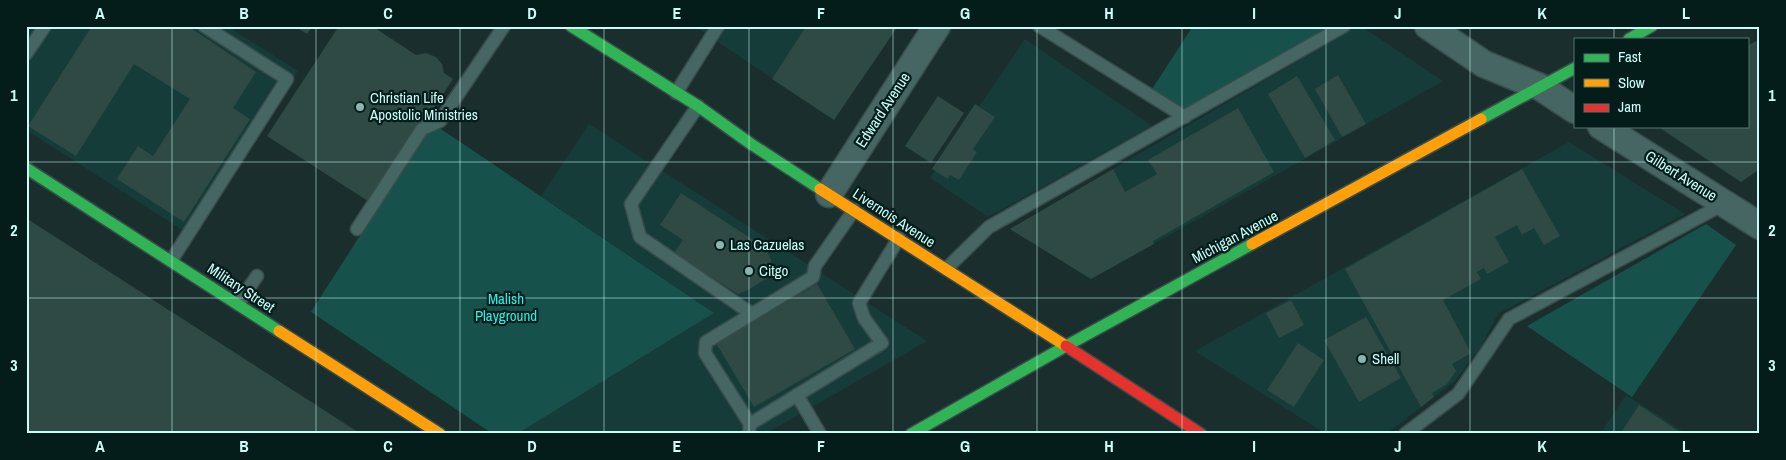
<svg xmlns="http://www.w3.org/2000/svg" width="1786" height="460" font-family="'Archivo Narrow',sans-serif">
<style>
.built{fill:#153c39}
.green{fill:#17514c}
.building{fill:#2f4944}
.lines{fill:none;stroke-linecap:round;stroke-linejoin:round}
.lane-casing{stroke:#394d4b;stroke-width:15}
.street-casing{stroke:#394d4b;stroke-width:29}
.fast-casing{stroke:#394d4b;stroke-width:14}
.slow-casing{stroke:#394d4b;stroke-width:14}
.jam-casing{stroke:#394d4b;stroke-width:14}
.lane{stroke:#466664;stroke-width:12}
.street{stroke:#466664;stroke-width:26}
.fast{stroke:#30b455;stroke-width:11}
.slow{stroke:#ff9f0a;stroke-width:11}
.jam{stroke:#e5322d;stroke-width:11}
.grid{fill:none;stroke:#cafdf7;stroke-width:1;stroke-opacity:0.55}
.poi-dot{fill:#8cb5b0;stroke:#041d1b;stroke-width:2}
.labels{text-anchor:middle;stroke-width:4.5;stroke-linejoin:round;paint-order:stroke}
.poi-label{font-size:15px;fill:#cafdf7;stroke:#041d1b;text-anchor:start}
.street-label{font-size:15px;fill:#cafdf7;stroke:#041d1b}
.park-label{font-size:15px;fill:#2af1e5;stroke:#041d1b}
.neatline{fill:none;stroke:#cafdf7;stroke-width:2}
.grid-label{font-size:16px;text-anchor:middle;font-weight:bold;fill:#cafdf7}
</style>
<rect width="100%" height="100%" fill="#1a2f2d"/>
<g class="built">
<path d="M26,26H227L298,71L192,236L26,130Z"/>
<path d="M694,26H898L834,120Z"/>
<path d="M1358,26H1361L1443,81L1091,279L1010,229Z"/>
<path d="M1025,39L1152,126L988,217L930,178Z"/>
<path d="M589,124L927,341L765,434H517L714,313L541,196Z"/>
<path d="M1569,142L1685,214L1498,314L1481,346L1455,381L1386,434H1326L1195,351Z"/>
<path d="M1626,395L1687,434H1600Z"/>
</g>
<g class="green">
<path d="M1193,26H1347L1186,115L1150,92Z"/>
<path d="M432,123L714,313L517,434H493L311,312Z"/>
<path d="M1706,224L1736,245L1632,397L1527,326Z"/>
</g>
<g class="building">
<path d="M92,26H188L256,72L233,108L250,119L184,222L117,179L138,146L153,156L190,99L134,64L76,156L28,126Z"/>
<path d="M295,26H313L307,34Z"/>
<path d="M339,26H372L416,55L426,53L436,57L442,64L444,73L453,79L371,203L267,136Z"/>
<path d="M801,26H898L834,120L772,79L805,28Z"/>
<path d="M1760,39V169L1741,182L1657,126H1747V46Z"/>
<path d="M1338,75L1366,124L1342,137L1315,89Z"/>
<path d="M1297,76L1335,140L1305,158L1268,94Z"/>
<path d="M938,96L964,113L931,163L905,146Z"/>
<path d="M975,104L995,117L973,149L977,152L959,180L950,175L948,179L932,169Z"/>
<path d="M1238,108L1274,172L1153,241L1154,244L1091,279L1010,229L1113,169L1125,192L1157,174L1148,160Z"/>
<path d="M1522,169L1560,236L1544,245L1534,228L1522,235L1517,225L1495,237L1509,262L1487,274L1484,268L1477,272L1481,279L1443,300L1471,353L1452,364L1456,371L1447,384L1432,393L1434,397L1421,407L1345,269Z"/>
<path d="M681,193L766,248L771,260L772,269L766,279L748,290L738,294L674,253L683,240L660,225Z"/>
<path d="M26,218L361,434H26Z"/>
<path d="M817,284L855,349L754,407L716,343Z"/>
<path d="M1291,300L1304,325L1279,338L1266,313Z"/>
<path d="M1366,317L1401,378L1359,402L1324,340Z"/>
<path d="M1298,343L1324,360L1294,407L1267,390Z"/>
<path d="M1639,405L1683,434H1620Z"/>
</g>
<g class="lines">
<defs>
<g id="lane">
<path d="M1039,26L1185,117"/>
<path d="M26,54L45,26"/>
<path d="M676,93L718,26"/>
<path d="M698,106L631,204L640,237L752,314"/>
<path d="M357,229L422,129L440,121L504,26"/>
<path d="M171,261L287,79L204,26"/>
<path d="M946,269L989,227L1344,26"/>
<path d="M238,304L257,276"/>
<path d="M797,395L820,434"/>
<path d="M750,424L705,353L706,342L813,277L815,266L854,210"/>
<path d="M749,434L750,424L882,343L864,318L859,303L899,238"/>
<path d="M1405,434L1458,394L1509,319L1724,204"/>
</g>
<g id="street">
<path d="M1428,26L1484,64L1540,87L1575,110"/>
<path d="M1601,126L1760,226"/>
<path d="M829,194L937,26"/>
</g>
<g id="fast">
<path d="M571,26L698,106L751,144L820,189"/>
<path d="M1629,39L1652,26"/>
<path d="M1481,119L1575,68"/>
<path d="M26,168L279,331"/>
<path d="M911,434L1066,346L1252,244"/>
</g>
<g id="slow">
<path d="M820,189L1066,346"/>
<path d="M1252,244L1481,119"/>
<path d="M279,331L440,434"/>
</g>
<path id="jam" d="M1066,346L1201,434"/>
</defs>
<use href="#lane" class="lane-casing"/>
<use href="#street" class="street-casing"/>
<use href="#fast" class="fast-casing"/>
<use href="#slow" class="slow-casing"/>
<use href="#jam" class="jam-casing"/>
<use href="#lane" class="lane"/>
<use href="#street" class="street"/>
<use href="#fast" class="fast"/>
<use href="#slow" class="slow"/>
<use href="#jam" class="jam"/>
</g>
<path class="grid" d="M172,26V434M316,26V434M460,26V434M604,26V434M749,26V434M893,26V434M1037,26V434M1182,26V434M1326,26V434M1470,26V434M1614,26V39M1614,126V434M26,162H1760M26,298H1760"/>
<g class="poi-dot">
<circle cx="360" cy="107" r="5"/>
<circle cx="720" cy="245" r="5"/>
<circle cx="749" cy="271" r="5"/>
<circle cx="1362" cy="359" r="5"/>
</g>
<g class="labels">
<g class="poi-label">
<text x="370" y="103">Christian Life<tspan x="370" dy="17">Apostolic Ministries</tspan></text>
<text x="730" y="250">Las Cazuelas</text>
<text x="759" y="276">Citgo</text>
<text x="1372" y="364">Shell</text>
</g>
<g class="street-label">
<text transform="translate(883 110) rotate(-57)" y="5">Edward Avenue</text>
<text transform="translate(1681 176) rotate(32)" y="5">Gilbert Avenue</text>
<text transform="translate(894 218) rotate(33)" y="5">Livernois Avenue</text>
<text transform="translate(1235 237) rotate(-28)" y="5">Michigan Avenue</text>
<text transform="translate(241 288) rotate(33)" y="5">Military Street</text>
</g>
<g class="park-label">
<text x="506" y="304">Malish<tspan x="506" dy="17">Playground</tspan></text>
</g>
</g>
<rect width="1786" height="460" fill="none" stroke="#041d1b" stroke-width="55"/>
<rect x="1574" y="38" width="175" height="90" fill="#041d1b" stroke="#537773"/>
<rect x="1584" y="54" width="25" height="8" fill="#30b455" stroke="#537773"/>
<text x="1618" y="62" font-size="15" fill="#cafdf7">Fast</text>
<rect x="1584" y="79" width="25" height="8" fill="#ff9f0a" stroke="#537773"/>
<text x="1618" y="88" font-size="15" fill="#cafdf7">Slow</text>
<rect x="1584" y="104" width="25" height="8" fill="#e5322d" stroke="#537773"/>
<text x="1618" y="112" font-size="15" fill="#cafdf7">Jam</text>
<rect x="28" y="28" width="1730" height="404" class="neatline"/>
<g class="grid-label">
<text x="100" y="19">A</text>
<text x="244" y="19">B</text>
<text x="388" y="19">C</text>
<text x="532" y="19">D</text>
<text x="677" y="19">E</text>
<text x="821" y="19">F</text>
<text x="965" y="19">G</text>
<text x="1109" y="19">H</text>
<text x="1254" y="19">I</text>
<text x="1398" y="19">J</text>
<text x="1542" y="19">K</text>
<text x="1686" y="19">L</text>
<text x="14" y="101">1</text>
<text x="1772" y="101">1</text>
<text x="14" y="236">2</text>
<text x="1772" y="236">2</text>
<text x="14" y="371">3</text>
<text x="1772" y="371">3</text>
<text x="100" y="452">A</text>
<text x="244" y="452">B</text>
<text x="388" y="452">C</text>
<text x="532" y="452">D</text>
<text x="677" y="452">E</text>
<text x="821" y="452">F</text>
<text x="965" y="452">G</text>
<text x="1109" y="452">H</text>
<text x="1254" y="452">I</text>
<text x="1398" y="452">J</text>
<text x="1542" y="452">K</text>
<text x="1686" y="452">L</text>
</g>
</svg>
